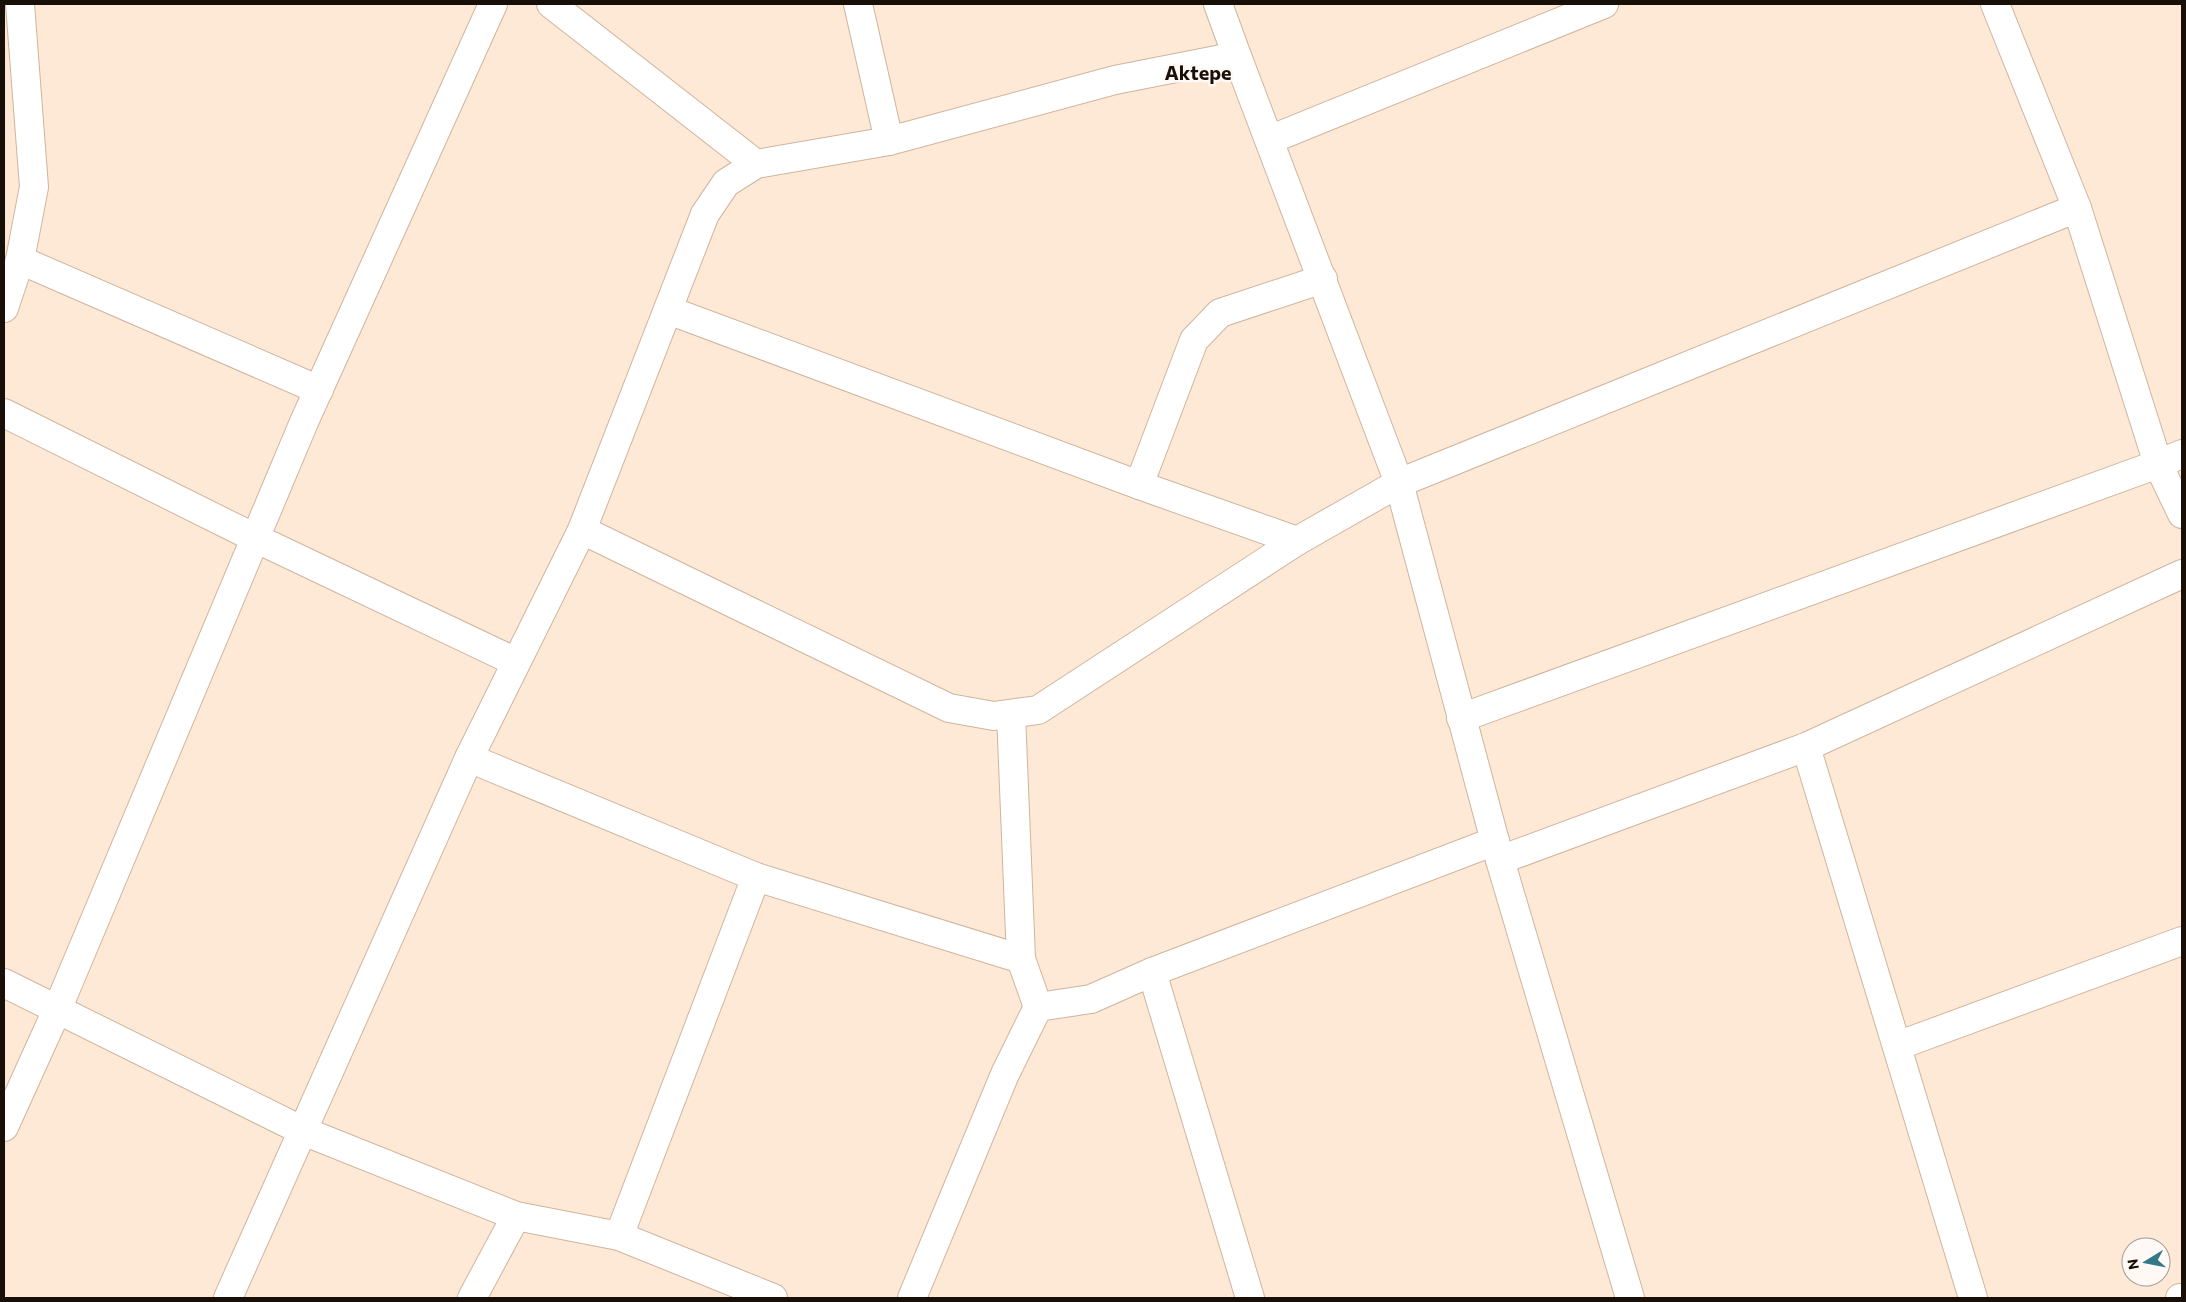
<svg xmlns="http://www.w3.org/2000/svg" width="2186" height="1302" font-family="Commissioner,sans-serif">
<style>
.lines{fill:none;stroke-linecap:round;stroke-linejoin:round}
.minor-casing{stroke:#cfb59e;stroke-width:30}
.major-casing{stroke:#cfb59e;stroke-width:30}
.minor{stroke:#fff;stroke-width:28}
.major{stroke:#fff;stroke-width:28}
.labels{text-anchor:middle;stroke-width:5;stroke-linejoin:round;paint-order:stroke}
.district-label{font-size:20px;font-weight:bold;fill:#180f08;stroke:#fef9f4}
</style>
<rect width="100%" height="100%" fill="#fee8d6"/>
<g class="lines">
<defs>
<g id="minor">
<path d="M551,4L756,164L889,141L1115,80L1237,56L1399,483L1500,860L1630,1298"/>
<path d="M858,4L889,141"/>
<path d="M1218,4L1237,56"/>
<path d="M1995,4L2077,208L2158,464L2182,514"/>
<path d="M1269,140L1604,4"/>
<path d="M20,260L319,390"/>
<path d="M4,308L20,260L34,187L20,4"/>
<path d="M668,310L1139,485L1297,541"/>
<path d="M4,413L255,538L516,662"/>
<path d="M1139,485L1194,340L1220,313L1323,279"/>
<path d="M582,530L949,708L994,716L1038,710L1297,541L1399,483L2077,208"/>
<path d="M1011,714L1021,959L1038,1007"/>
<path d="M1461,718L2158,464L2182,454"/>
<path d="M1806,747L1973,1298"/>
<path d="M469,758L756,877L1021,959"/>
<path d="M1500,860L1806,747L2182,574"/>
<path d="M1152,972L1250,1298"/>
<path d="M4,983L303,1131L516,1216L619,1236L773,1298"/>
<path d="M1897,1046L2182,941"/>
<path d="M4,1127L57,1010L304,422L493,4"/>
<path d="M619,1236L756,877"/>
<path d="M228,1298L469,758L582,530L705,214L726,183L756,164"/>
<path d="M472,1298L516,1216"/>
<path d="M912,1298L1005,1074L1038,1007L1091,999L1152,972L1495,841"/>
</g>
<path id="major" d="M2180,1298H2182"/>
</defs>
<use href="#minor" class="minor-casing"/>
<use href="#major" class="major-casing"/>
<use href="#minor" class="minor"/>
<use href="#major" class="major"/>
</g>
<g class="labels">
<g class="district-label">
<text x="1198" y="80">Aktepe</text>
</g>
</g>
<rect width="2186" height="1302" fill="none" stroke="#180f08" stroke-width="10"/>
<g transform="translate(2146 1262) rotate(260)"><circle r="24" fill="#fef9f4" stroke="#a29b96"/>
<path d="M0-4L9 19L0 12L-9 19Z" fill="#337886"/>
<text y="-8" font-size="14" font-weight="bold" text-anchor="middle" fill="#180f08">N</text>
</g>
</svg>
